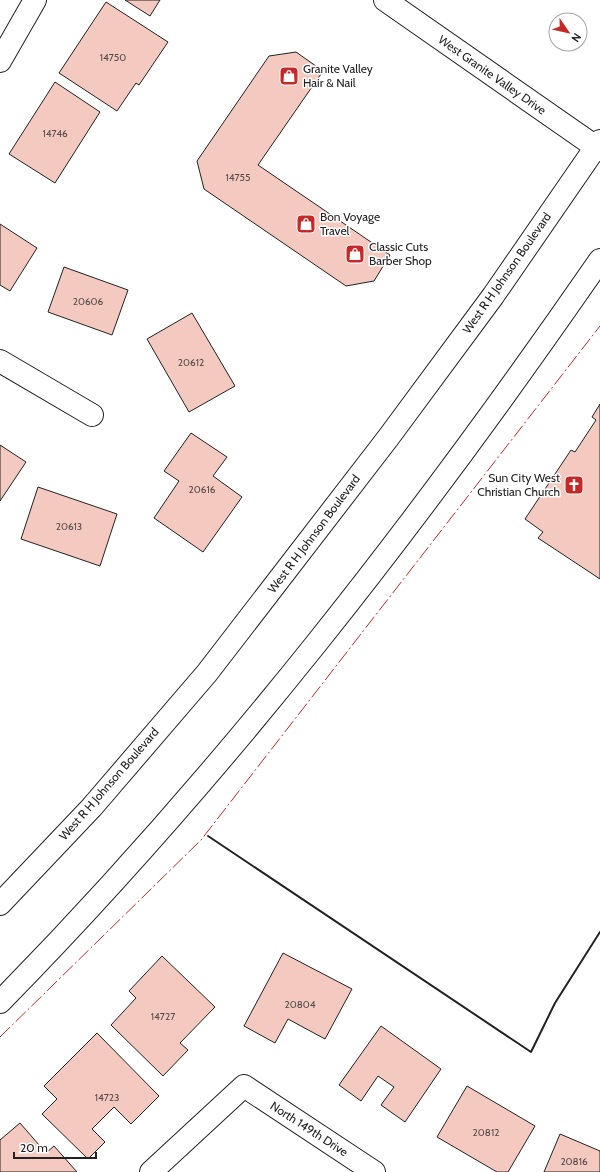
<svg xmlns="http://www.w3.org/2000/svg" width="600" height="1172" font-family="Cabin,sans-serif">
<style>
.building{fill:#f3c9c0;stroke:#222}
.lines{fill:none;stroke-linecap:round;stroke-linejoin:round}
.minor-casing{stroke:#222;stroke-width:24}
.tertiary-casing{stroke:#222;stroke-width:24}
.secondary-casing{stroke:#222;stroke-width:24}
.minor{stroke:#fff;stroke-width:22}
.tertiary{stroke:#fff;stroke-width:22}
.secondary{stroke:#fff;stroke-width:22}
.wall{stroke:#222;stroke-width:2}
.power{stroke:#c62828;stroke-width:1;stroke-dasharray:14 3 2 3;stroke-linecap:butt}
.labels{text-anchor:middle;stroke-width:3;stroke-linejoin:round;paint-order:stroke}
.number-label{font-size:10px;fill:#564c4a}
.poi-label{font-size:12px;fill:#222;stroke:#fff;text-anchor:start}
.street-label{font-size:12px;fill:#222;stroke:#fff}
</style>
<rect width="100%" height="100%" fill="#fff"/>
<g class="building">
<path d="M125,0H160L150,16Z"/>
<path d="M106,2L168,42L139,85L136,83L117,111L59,73Z"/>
<path d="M296,52L323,71L258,165L390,255L374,281L346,286L204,189L197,161L269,56Z"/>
<path d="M55,82L100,112L55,183L9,154Z"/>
<path d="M0,224L37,248L10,291L0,285Z"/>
<path d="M64,267L128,290L112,335L48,312Z"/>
<path d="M192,313L235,386L189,412L147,339Z"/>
<path d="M600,404V579L538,538L543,532L525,519L571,450L575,452L596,420L592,417Z"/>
<path d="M191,433L227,457L213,476L242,497L203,552L154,518L179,481L164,471Z"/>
<path d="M0,445L26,462L0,501Z"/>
<path d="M38,487L117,514L100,566L21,539Z"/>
<path d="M283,953L352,989L325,1039L288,1019L275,1043L244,1026Z"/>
<path d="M162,956L215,1007L180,1043L188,1050L163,1076L111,1025L136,998L129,991Z"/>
<path d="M381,1026L441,1069L405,1122L381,1105L394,1087L378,1076L361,1101L339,1085Z"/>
<path d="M97,1033L159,1096L131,1124L114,1107L92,1129L105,1142L88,1159L42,1114L57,1099L44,1086Z"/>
<path d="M467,1086L535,1126L508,1172H497L437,1137Z"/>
<path d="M20,1123L46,1153L54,1146L77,1172H0V1140Z"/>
<path d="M560,1134L600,1151V1172H544Z"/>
</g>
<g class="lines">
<defs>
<g id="minor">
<path d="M0,61L35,0"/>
<path d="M0,361L92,415"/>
<path d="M151,1172L244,1086L374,1172"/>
</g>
<path id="tertiary" d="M385,0L600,150"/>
<g id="secondary">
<path d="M0,904L92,807L207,673L388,438L493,296L600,141"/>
<path d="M0,1002C223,775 419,522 600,260"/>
</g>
</defs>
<use href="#minor" class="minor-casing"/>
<use href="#tertiary" class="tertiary-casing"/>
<use href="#secondary" class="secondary-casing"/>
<use href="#minor" class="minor"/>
<use href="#tertiary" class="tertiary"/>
<use href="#secondary" class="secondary"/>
<path class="wall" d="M208,836L531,1052L555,1003L600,932"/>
<path class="power" d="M0,1037L201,840L600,326"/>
</g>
<defs>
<symbol id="shop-square" viewBox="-11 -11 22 22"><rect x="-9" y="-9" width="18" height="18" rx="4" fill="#c62828" stroke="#fff"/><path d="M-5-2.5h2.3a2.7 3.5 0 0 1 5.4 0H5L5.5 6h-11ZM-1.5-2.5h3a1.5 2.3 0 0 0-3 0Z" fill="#fff"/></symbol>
<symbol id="church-square" viewBox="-11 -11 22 22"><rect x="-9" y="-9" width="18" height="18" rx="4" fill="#c62828" stroke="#fff"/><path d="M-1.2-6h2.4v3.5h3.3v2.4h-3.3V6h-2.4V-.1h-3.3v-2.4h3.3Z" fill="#fff"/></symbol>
</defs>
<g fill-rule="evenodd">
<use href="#shop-square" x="278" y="65" width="22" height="22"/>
<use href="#shop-square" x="295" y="213" width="22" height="22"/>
<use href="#shop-square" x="344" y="243" width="22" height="22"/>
<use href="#church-square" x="563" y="474" width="22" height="22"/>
</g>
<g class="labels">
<g class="number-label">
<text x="113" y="61">14750</text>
<text x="55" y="137">14746</text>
<text x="238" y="181">14755</text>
<text x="88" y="305">20606</text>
<text x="191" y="366">20612</text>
<text x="202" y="493">20616</text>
<text x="69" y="530">20613</text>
<text x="300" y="1008">20804</text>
<text x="163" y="1020">14727</text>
<text x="107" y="1101">14723</text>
<text x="486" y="1136">20812</text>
<text x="574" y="1165">20816</text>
</g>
<g class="poi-label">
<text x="303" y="73">Granite Valley<tspan x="303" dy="14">Hair &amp; Nail</tspan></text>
<text x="320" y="221">Bon Voyage<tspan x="320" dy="14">Travel</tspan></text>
<text x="369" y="251">Classic Cuts<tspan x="369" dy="14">Barber Shop</tspan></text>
<text x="560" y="482" text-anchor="end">Sun City West<tspan x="560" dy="14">Christian Church</tspan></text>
</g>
<g class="street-label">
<text transform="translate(492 75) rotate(35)" y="4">West Granite Valley Drive</text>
<text transform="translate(507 273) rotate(-55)" y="4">West R H Johnson Boulevard</text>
<text transform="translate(314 534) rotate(-53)" y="4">West R H Johnson Boulevard</text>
<text transform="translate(109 784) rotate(-49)" y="4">West R H Johnson Boulevard</text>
<text transform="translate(309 1129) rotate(33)" y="4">North 149th Drive</text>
</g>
</g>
<g transform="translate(568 32) rotate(124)"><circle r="19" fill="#ffffff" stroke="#a7a7a7"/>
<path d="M0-3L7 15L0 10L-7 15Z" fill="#c62828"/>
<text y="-6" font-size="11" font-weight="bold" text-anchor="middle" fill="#222222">N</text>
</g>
<path d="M14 1152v6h82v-6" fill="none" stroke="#222222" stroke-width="2"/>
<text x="20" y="1152" font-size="12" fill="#222222" stroke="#ffffff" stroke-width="3" paint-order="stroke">20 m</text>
</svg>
